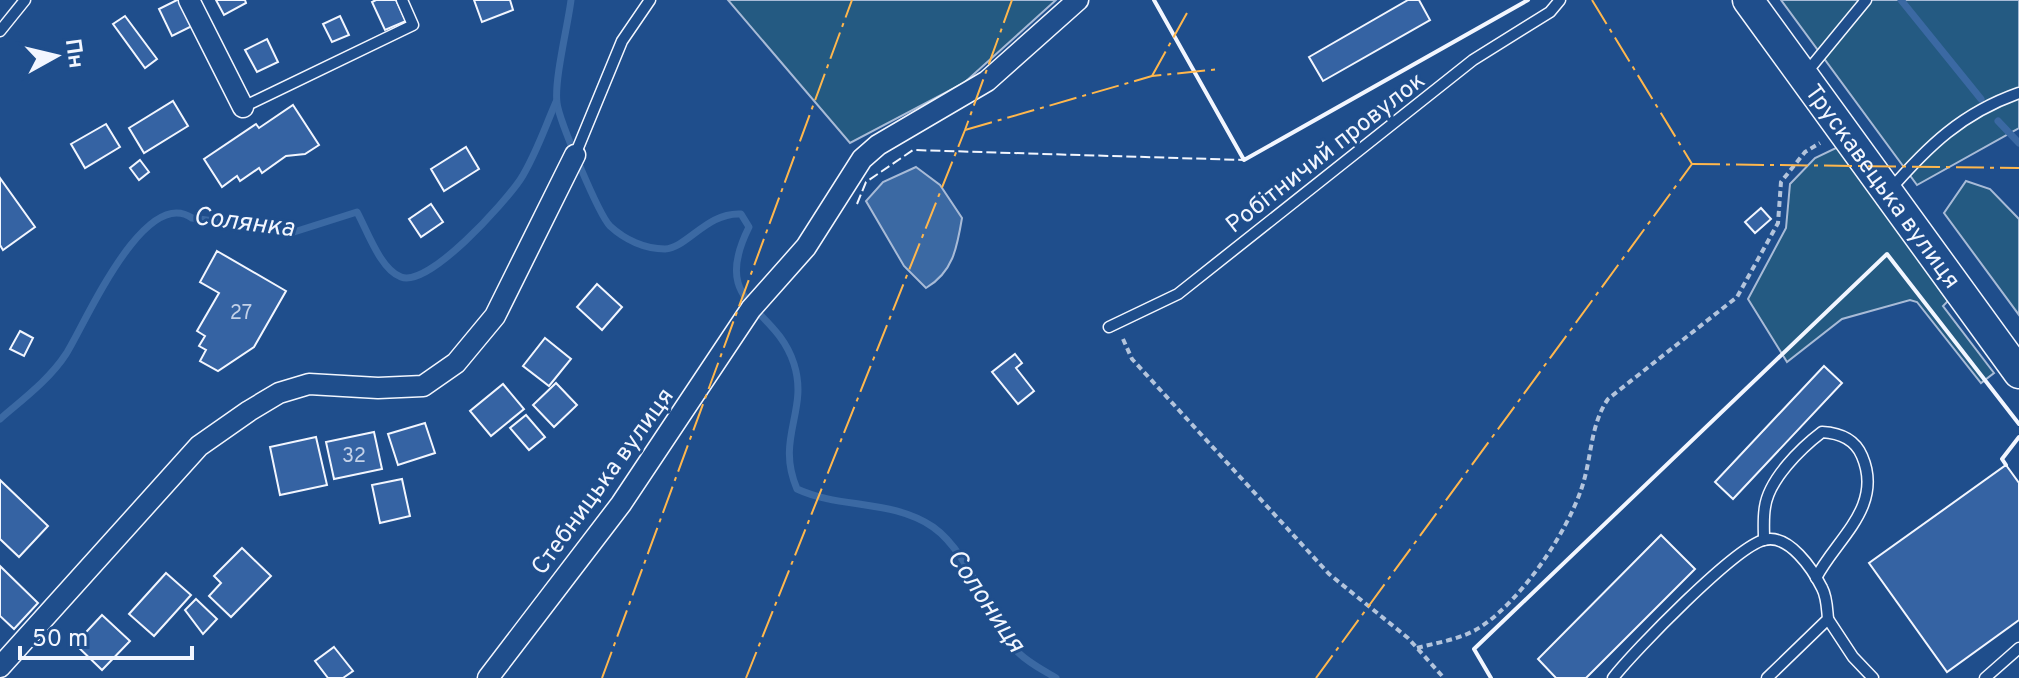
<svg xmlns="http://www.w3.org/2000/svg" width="2019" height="678" font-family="Overpass,sans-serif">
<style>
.green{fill:#245a82;stroke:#a8bbd7;stroke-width:2}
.water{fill:#3b69a3;stroke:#a8bbd7;stroke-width:2}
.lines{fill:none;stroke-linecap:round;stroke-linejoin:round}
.stream{stroke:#3b69a3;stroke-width:7}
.building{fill:#3563a3;stroke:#f2f6ff;stroke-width:2}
.lane-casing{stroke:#f2f6ff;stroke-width:13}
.street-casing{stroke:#f2f6ff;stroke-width:23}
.secondary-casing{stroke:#f2f6ff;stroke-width:33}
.path{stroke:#b3c4dc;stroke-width:4;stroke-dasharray:6 4;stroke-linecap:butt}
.lane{stroke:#1f4e8c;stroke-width:10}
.street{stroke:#1f4e8c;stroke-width:20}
.secondary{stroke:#1f4e8c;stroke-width:30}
.fence{stroke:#f2f6ff;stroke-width:2;stroke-dasharray:10 4;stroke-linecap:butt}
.wall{stroke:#f2f6ff;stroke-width:4}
.power{stroke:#ffb74d;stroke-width:2;stroke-dasharray:28 6 4 6;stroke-linecap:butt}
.labels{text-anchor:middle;stroke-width:6;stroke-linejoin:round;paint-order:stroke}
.number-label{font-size:20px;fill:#c3d1e8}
.street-label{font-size:24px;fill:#f2f6ff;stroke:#1f4e8c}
.water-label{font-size:26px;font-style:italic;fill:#f2f6ff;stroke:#1f4e8c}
</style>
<rect width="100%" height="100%" fill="#1f4e8c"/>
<g class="green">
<path d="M728,0H1056L964,83L850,143Z"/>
<path d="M1781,0H2019V128L1917,185Z"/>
<path d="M1838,147L1948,301L1943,306L1994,373L1981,383L1917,302L1910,300L1842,319L1787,362L1748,299L1786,228L1790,184L1815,158Z"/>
<path d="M1966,181L1990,189L2019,219V315L1944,213Z"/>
</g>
<path class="water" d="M916,167L940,185L962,218C957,248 953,272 926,288L904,266L866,201L883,182Z"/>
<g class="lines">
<g class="stream">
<path d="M571,0C568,25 554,80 557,103C559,120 599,215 610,226C625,240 645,249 665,249C687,248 707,212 741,214L749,227C709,307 775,304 794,364C809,411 775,438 797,489C840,509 892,499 933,527C970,553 986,615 1016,650C1025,661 1043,670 1056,678"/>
<path d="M1901,0L1981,99"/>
<path d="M1998,121L2019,143"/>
<path d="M0,419C22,400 50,379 66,354C85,324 144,185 192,218L294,232L357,212C367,230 380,269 401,277C429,288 505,202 520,180C535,157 545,127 556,102"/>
</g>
</g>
<g class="building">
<path d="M177,0H184L196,24L172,36L159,9Z"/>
<path d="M216,0H245L246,3L224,15Z"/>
<path d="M376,0H396L406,21L385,30L372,2Z"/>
<path d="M474,0H510L513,10L482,22Z"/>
<path d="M1408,0H1419L1430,20L1323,81L1309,57Z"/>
<path d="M125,16L157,59L145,68L113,24Z"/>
<path d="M340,16L349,35L332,42L323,24Z"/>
<path d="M267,39L278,62L257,72L245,50Z"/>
<path d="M173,101L188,126L144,153L129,128Z"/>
<path d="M293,105L319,145L305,154L286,156L262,173L259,168L240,181L237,176L222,187L204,159L256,124L259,128Z"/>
<path d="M106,124L120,147L85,168L71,144Z"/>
<path d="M466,147L479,169L444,191L431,169Z"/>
<path d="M140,160L149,172L139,180L130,168Z"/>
<path d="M0,178L35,227L3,250L0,245Z"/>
<path d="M431,204L443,222L421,237L409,219Z"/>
<path d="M1761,208L1771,219L1755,233L1745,222Z"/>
<path d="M217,251L286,291L254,347L218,371L200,361L206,350L199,346L205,336L197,331L219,293L200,282Z"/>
<path d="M597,284L622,307L602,330L577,307Z"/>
<path d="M20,331L33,338L24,356L10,349Z"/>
<path d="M545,338L571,359L549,386L523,366Z"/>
<path d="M1015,354L1022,363L1016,368L1034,391L1018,404L992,372Z"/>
<path d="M1824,366L1842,383L1733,499L1715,482Z"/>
<path d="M556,383L577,405L554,427L533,405Z"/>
<path d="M503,384L524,409L491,436L470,411Z"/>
<path d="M526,415L545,437L529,450L510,428Z"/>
<path d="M425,423L435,453L398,465L388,434Z"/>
<path d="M374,432L382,469L334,479L326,442Z"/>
<path d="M316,437L327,485L280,495L270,447Z"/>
<path d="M2006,465L2019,483V620L1947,672L1869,563Z"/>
<path d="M402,479L410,516L380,523L372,485Z"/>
<path d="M0,480L48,526L19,557L0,539Z"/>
<path d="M1661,535L1695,569L1586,678H1556L1538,659Z"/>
<path d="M242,548L271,576L231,617L209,596L221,583L214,576Z"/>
<path d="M0,566L38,603L14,629L0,616Z"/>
<path d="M166,573L191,595L154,636L129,614Z"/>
<path d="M196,599L217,619L203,634L185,610Z"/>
<path d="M102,615L130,641L102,670L75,644Z"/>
<path d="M334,647L353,671L343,678H328L315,661Z"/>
</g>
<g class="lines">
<defs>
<g id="lane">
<path d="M0,31L25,0"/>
<path d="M1806,73L1866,0"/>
<path d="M243,107L413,25L402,0"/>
<path d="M575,155L622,41L650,0"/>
<path d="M1889,191C1928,146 1962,113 2019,93"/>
<path d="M1109,327L1178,294L1473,60L1550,12L1560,0"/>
<path d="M1764,540C1764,529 1763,518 1765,507C1769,479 1801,448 1822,432C1840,433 1855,439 1862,456C1884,507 1836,539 1816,578"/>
<path d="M1828,619L1853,657L1873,678"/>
<path d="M1613,678C1634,651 1735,547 1764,540C1789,533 1813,570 1822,588C1827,597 1827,609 1828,619L1767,678"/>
<path d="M1985,678L2019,648"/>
</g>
<g id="street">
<path d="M189,0L243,107"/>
<path d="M0,667L199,446L249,411L279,393L309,384L378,388L423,386L456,363L495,316L575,155"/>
<path d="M488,678L621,504L751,309L806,247L862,159L878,145L987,81L1078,0"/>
</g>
<g id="secondary">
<path id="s1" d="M1748,0L2019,373"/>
</g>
</defs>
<use href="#lane" class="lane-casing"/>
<use href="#street" class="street-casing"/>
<use href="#secondary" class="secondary-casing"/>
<g class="path">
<path d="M1123,339L1132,359L1329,574L1408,638L1444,678"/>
<path d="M1417,648C1439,642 1463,639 1482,626C1522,599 1567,533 1582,487C1592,457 1590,425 1608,399L1737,297L1778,223L1781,182L1805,152L1820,143"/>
</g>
<use href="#lane" class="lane"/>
<use href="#street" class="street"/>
<use href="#secondary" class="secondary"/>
<path class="fence" d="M857,204L866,182L913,150L1244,160"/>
<g class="wall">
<path d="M1154,0L1244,160L1528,0"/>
<path d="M2006,465L2002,459L2019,437"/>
<path d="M1491,678L1474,649L1887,254L2019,424"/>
</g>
<g class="power">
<path d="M1592,0L1692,164"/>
<path d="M1152,76L1187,13"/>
<path d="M965,130L1152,76L1220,69"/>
<path d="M1692,164L2019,168"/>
<path d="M602,678L852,0"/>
<path d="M746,678L965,130L1012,0"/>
<path d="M1316,678L1692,164"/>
</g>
</g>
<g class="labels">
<g class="number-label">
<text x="241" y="319">27</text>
<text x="354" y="462">32</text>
</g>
<g class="street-label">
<text transform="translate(1325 152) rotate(-38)" y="8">Робітничий провулок</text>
<text dy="8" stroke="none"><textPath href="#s1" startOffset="230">Трускавецька вулиця</textPath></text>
<text transform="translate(602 481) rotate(-54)" y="8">Стебницька вулиця</text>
</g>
<g class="water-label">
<text transform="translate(244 221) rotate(7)" y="9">Солянка</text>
<text transform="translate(987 600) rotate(56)" y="9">Солониця</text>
</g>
</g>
<g transform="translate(56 56) rotate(82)" stroke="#1f4e8c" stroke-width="6" paint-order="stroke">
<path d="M0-6L14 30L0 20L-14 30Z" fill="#f2f6ff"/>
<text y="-12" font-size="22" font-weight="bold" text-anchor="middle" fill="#f2f6ff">Пн</text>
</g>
<path d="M20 646v12h172v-12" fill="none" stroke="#f2f6ff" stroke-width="4"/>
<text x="32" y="646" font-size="24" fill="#f2f6ff" stroke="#1f4e8c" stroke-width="6" paint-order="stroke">50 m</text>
</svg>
